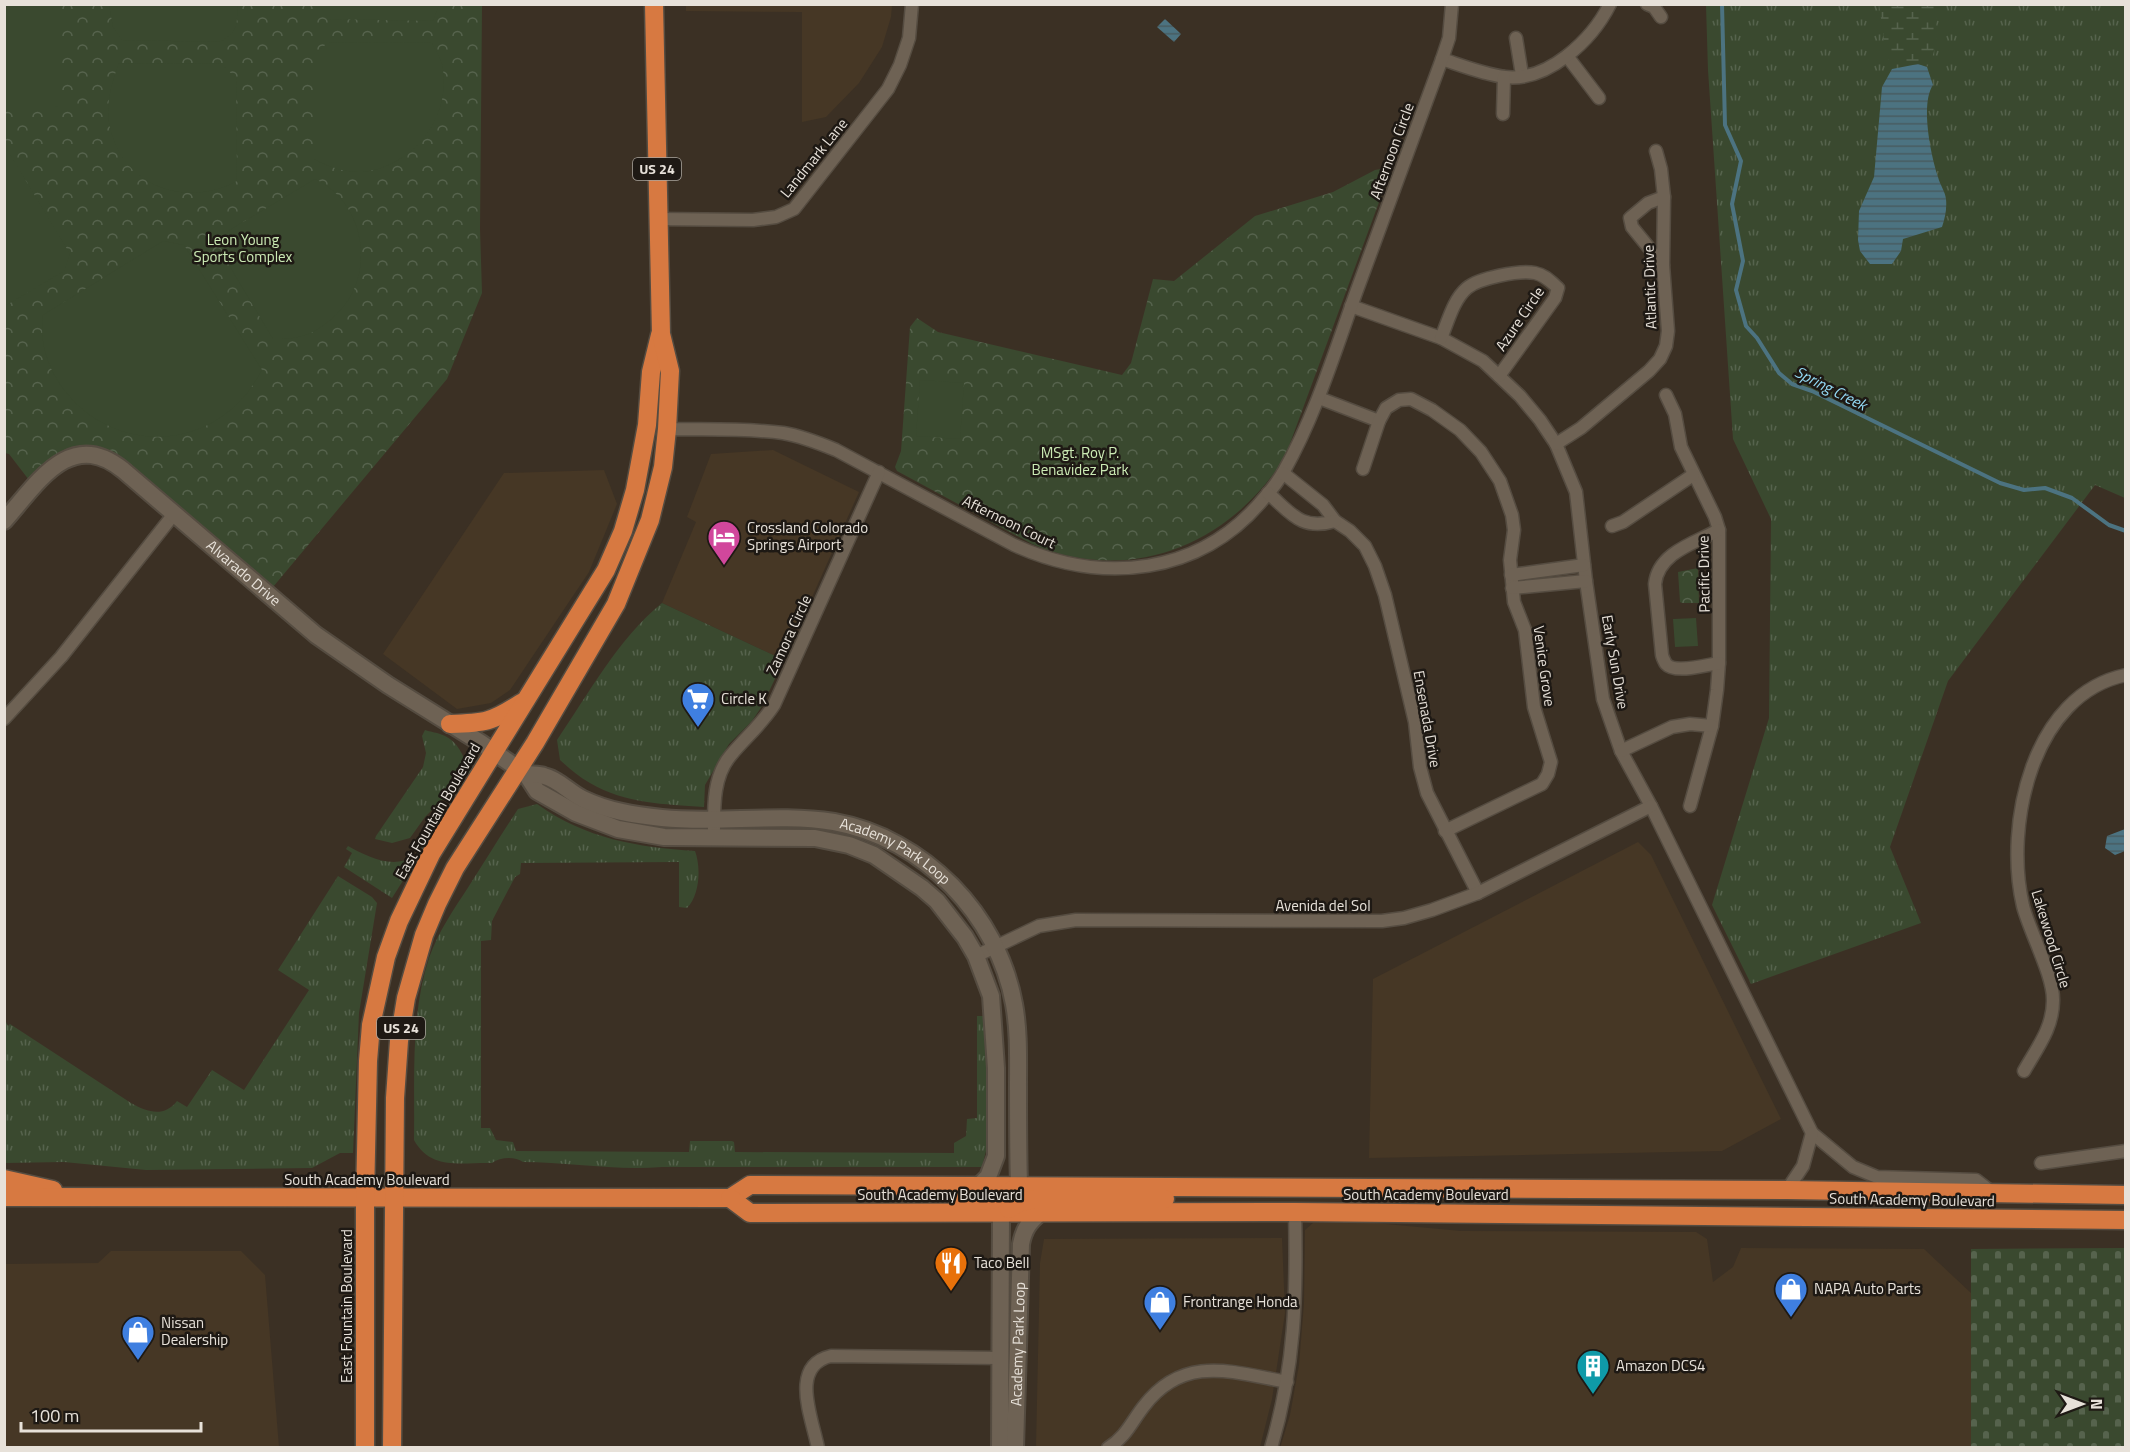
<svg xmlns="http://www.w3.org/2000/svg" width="2130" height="1452" font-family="'Titillium Web',sans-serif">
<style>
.built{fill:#463725}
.grass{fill:url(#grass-tufts)}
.forest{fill:url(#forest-crowns)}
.wetland{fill:url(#wetland-marsh)}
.cemetery{fill:url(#cemetery-stones)}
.garden{fill:#3a492f}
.water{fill:url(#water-rules)}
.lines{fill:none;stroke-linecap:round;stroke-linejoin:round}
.stream{stroke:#4c7381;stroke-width:4}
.street-casing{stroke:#554c41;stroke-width:15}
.secondary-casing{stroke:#554c41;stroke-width:20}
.highway-casing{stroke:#554c41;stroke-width:21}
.street{stroke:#6e6254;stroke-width:12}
.secondary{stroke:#6e6254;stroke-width:16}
.highway{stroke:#d77941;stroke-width:18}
.labels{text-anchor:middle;stroke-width:5;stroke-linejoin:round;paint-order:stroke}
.shield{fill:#1e1914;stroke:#aba59e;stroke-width:1.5}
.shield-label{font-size:14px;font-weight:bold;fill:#e7e1d9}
.street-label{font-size:15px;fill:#e7e1d9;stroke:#1e1914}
.park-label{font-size:15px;fill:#ccebb5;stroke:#1e1914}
.poi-label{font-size:15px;fill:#e7e1d9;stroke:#1e1914;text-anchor:start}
.water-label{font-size:16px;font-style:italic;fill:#93d9f4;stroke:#1e1914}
</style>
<defs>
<pattern id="grass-tufts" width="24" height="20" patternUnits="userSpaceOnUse" patternTransform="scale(1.5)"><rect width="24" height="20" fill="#3a492f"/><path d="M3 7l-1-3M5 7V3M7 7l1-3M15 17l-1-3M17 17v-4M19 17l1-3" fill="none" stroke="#56634d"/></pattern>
<pattern id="forest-crowns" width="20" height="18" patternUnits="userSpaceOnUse" patternTransform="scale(1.5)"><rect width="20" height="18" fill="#3a492f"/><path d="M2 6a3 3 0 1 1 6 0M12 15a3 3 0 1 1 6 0" fill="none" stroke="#56634d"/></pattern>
<pattern id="wetland-marsh" width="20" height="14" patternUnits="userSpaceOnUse" patternTransform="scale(1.5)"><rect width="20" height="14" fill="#3a492f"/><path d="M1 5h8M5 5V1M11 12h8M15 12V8" fill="none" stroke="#56634d"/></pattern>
<pattern id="cemetery-stones" width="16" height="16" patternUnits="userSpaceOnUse" patternTransform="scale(1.5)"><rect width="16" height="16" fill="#3a492f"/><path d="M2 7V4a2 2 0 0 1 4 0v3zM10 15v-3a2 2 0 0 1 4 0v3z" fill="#56634d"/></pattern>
<pattern id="water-rules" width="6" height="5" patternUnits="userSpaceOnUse" patternTransform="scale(1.5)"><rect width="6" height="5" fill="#4c7381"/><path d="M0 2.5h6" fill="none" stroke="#485c61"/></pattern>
</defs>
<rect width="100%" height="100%" fill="#3b3024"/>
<g class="built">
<path d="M686,4L802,5H892L891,17L882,47L859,83L826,117L802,122V12L686,11Z"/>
<path d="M773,450L859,492L784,660L662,603L696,522L687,517L711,454Z"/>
<path d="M604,470L617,504L589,572L510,690L491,703L457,709L383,654L504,473Z"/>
<path d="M1638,842L1651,855L1781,1119L1722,1151L1369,1158L1373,979Z"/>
<path d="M1313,1223H1375L1461,1231L1696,1232L1707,1239L1713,1282L1733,1267L1741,1248L1924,1249L1971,1293V1447L1280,1448L1290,1415L1299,1365L1304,1303L1305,1230Z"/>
<path d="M1282,1238L1285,1313L1272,1399L1260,1447L1036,1448L1040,1263L1044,1239Z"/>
<path d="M111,1251H241L265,1275L279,1447H5V1264L98,1263Z"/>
</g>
<g class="grass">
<path d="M1706,5H2126L2125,498L2095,485L1948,681L1890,847L1921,923L1751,984L1712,905L1769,718L1771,519L1733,439L1708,70Z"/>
<path d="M662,603L784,660L762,706L752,721L729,744L705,785L704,807C664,804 626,804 590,783C579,777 569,768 560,760L557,740C589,693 618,639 662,603Z"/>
<path d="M425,730C431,732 434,732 440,734C453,738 459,747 464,758L461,763L462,767L468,766L467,768L471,771L425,817L410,838L392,843L375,839L376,836L423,767L426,753L422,736Z"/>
<path d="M537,804C586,839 637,847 695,851C701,867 700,895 687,908L679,907V862L521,863L520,874L515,877L492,921L491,940L481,941V1128H490L496,1140L513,1142L516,1151L689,1152L690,1141H732L734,1142L735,1152L954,1153V1143L966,1136L967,1119L977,1118V1016H986V1151L982,1167H662C615,1171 569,1162 523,1162C515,1156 500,1157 492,1163C462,1162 431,1171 414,1140C415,1079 410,1017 429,958C438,932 454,909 469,886C485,861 501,835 518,809Z"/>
<path d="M429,837L430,838L392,898L344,867L352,853L346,849L348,846C366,856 393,870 414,856C420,852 424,842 429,837Z"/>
<path d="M338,876L372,897L377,903L359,1013L353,1153H340L312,1168L146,1170L64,1162L5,1163L4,1024L6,1022L8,1026L10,1024L131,1103C147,1112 164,1118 177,1101L187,1107L212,1070L244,1090L309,990L278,970Z"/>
</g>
<g class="forest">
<path d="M4,5H482L480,229L482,293L447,379L273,587L117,454C78,437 54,449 29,480L9,454L5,453Z"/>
<path d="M1392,167L1285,457C1230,545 1130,586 1032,544L897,471L895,467L901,451L910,327L917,318L938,332L1122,375L1131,363L1153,279L1174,281L1255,216L1333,192L1375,170Z"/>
<path d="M1698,568L1699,603H1682L1680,602L1678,572Z"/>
</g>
<path class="wetland" d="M1879,4L1935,5C1937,25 1939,50 1927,67L1918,65L1892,69L1885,48Z"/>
<path class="cemetery" d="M2125,1248V1447H1971V1249Z"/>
<g class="garden">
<path d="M5,4L60,5V104L53,109H5Z"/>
<path d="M109,5H237C237,25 239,31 220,42L122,40L113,27Z"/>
<path d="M315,5V4L439,5L433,21L328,19L315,7Z"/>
<path d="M329,42L432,43C435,50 440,57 442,64C453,115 415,166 363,172C346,173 329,167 314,159V54Z"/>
<path d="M119,63L221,64L236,78L237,181C190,207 128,189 112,135C104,110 110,87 119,63Z"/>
<path d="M5,146L70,254L64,271L5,306Z"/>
<path d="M315,179C370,205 377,285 329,321C322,326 314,333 305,335C295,339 284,339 273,339L223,255L228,231Z"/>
<path d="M163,241L184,245L262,370C255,382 248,394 238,403C188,453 108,446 65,391C48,369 39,343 43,315Z"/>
<path d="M920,380L964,383L960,439L916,436Z"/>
<path d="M1696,618L1698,646L1675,647L1673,619Z"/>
</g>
<g class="water">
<path d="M1165,19L1181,34L1174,42L1157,27Z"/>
<path d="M1918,64L1927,67L1933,85C1920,104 1931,156 1938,177C1940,185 1945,191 1946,199C1947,209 1945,218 1942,227L1903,239L1901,251L1892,264H1870L1860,251L1858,240L1859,211L1874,177L1882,87L1892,69Z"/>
<path d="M2125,829V851L2115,855L2105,848L2107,836Z"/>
</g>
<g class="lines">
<path class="stream" d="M1722,4L1725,125L1741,161L1732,204L1743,261L1736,290L1746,326L1757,338L1779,373L1792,384L1812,391L2000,483L2024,490L2045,488L2072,498L2109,525L2126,531"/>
<defs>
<g id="street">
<path d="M1647,4L1654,7L1661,17"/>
<path d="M1516,38L1522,75"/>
<path d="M1567,56L1599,98"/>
<path d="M1442,59C1463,66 1483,74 1505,77C1548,82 1592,40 1610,4"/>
<path d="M1503,114L1504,77"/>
<path d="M658,219L753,220L776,217L794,209L888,89L900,65L909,38L912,4"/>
<path d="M1663,265L1632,227L1630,218L1648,203L1664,197"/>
<path d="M1351,306L1441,338L1483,361L1520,396L1540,420L1556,444L1576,492L1586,581L1603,699L1621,751L1651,806L1812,1133L1853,1167L1877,1177L1976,1180L1994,1194"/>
<path d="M1441,338C1448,322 1453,300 1467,288C1479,278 1519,270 1535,273C1545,275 1551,282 1558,288L1555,298L1499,376"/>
<path d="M1666,395L1675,414L1681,447L1715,517L1719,530V663L1717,690L1712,726L1690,806"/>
<path d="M1319,398L1379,421"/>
<path d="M667,429C705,430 745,428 783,433C801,436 819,443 836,450L1014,545C1102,585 1201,576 1265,497C1272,489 1279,480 1284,471C1316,414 1335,351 1357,290C1386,213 1414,136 1442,59L1449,38L1452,4"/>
<path d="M1556,444L1581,428L1649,371L1660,359L1666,346L1668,331L1663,265L1664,197L1661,169L1656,151"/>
<path d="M1363,469L1379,421L1386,408L1399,400L1411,399L1432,410L1460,430L1481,452L1500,481L1512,515L1514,530L1510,560L1514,602L1525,630L1534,707L1551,762L1548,774L1542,784L1445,831"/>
<path d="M1283,473L1323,505L1335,521L1350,531L1365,546L1375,566L1385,595L1415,722L1420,767L1427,793L1478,893"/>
<path d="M1268,493C1291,513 1301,531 1335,521"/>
<path d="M1612,526L1623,522L1693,475"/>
<path d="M1719,530C1694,543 1658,553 1655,584L1662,655C1662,656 1665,663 1666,664C1675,674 1707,665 1719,663"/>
<path d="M1511,575L1584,565"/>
<path d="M1512,588L1586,581"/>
<path d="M4,719L61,657L174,514"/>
<path d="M1621,751L1672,727L1690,724L1712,726"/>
<path d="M714,837C714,810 712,777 731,755C746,737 761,725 774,705L879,472"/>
<path d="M976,956L1039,926L1076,920L1382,921L1404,918L1432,910L1478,893L1651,806"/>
<path d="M2024,1071C2037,1048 2053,1028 2053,1001C2054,976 2030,933 2023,906C2004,825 2032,694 2126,675"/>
<path d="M2041,1163L2126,1151"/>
<path d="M1787,1190L1803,1166L1812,1133"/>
<path d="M818,1448C812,1417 789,1366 831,1356L1000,1358"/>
<path d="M1108,1448C1126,1437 1132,1421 1144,1406C1184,1354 1232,1372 1287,1382"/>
<path d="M1271,1448C1295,1367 1297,1296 1295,1212"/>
</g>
<g id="secondary">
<path id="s1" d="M4,521C37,484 70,427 123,470L316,635L388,685L481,743L526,774L537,791L576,813L618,829L664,837L815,838L849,845L874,855L922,888L937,901L965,937L976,956L991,996L996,1068V1156L988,1177L978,1187"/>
<path id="s2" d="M526,774C532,775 539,774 544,776C558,779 570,793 583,799C608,811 634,815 662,818C719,824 777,813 834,822C924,838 998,915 1014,1004C1019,1031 1018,1058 1018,1086C1018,1119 1018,1152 1019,1185"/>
<path d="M1000,1448L1001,1213"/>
<path id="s3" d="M1015,1448L1021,1244C1024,1229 1029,1222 1040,1213"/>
</g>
<g id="highway">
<path d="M450,724C485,723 492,722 521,703"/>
<path d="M4,1179L53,1190"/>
<path d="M4,1197L730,1198L750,1185L1787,1190L2126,1195"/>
<path d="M730,1198L750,1213L1295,1212L2126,1220"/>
<path d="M958,1201C985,1201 994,1203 1017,1187"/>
<path d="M1009,1209L1018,1203L1034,1199H1165"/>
<path d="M365,1448V1198L368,1061L371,1025L386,957L399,921L431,854L606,570L623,531L635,490L647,425L651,372L660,335"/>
<path d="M392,1448L395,1098L399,1041L406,998L424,935L437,904L455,868L535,743L616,604L650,520L663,467L667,429L670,371L661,334L654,4"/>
</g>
</defs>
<use href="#street" class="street-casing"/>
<use href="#secondary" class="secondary-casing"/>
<use href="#highway" class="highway-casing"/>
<use href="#street" class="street"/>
<use href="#secondary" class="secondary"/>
<use href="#highway" class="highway"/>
</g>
<defs>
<symbol id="hotel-pin" viewBox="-11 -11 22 30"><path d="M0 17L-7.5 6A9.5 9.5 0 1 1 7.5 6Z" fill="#d1479c" stroke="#1e1914"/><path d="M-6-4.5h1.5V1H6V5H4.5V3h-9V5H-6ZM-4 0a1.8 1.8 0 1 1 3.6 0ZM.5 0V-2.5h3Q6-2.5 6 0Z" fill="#fff"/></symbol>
<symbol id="supermarket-pin" viewBox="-11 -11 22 30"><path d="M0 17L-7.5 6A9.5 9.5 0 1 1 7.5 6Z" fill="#3f7fe0" stroke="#1e1914"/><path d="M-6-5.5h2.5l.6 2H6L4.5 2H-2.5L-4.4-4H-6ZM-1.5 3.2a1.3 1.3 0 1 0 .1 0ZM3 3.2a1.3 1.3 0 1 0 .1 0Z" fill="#fff"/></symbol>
<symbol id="restaurant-pin" viewBox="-11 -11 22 30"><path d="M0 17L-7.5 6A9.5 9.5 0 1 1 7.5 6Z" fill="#e8710a" stroke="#1e1914"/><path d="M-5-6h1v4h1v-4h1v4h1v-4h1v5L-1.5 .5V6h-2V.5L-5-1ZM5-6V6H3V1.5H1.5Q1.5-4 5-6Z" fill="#fff"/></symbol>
<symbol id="shop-pin" viewBox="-11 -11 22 30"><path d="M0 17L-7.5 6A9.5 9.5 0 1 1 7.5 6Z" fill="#3f7fe0" stroke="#1e1914"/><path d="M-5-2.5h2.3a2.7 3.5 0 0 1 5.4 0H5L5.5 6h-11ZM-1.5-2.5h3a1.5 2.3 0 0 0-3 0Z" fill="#fff"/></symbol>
<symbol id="building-pin" viewBox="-11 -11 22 30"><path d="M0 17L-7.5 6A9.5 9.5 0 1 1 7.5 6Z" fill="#0f9aa8" stroke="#1e1914"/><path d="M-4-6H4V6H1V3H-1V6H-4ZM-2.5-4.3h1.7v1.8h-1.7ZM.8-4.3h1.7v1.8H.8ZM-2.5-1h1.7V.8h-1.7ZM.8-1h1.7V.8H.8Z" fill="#fff"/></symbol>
</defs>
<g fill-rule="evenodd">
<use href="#hotel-pin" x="705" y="518" width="38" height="52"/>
<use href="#supermarket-pin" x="679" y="680" width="38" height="52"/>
<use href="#restaurant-pin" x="932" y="1244" width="38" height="52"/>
<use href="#shop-pin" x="1772" y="1270" width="38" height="52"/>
<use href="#shop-pin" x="1141" y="1283" width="38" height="52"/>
<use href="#shop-pin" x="119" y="1313" width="38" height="52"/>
<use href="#building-pin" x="1574" y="1347" width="38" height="52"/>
</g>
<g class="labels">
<g class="shield">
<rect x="633" y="158" width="48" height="22" rx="4.5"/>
<rect x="377" y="1017" width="48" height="22" rx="4.5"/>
</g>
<g class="shield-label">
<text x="657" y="174">US 24</text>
<text x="401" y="1033">US 24</text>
</g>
<g class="street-label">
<text transform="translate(1392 151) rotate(-70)" y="5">Afternoon Circle</text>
<text transform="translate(814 158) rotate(-51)" y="5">Landmark Lane</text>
<text transform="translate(1650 287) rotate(-92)" y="5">Atlantic Drive</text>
<text transform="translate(1520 319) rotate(-56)" y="5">Azure Circle</text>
<text transform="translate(1009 522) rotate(26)" y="5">Afternoon Court</text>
<text dy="5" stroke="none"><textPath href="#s1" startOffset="308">Alvarado Drive</textPath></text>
<text transform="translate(1704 574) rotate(-91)" y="5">Pacific Drive</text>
<text transform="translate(789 635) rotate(-65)" y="5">Zamora Circle</text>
<text transform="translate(1615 662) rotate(80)" y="5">Early Sun Drive</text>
<text transform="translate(1544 666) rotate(82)" y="5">Venice Grove</text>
<text transform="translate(1427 719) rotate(80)" y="5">Ensenada Drive</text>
<text transform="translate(438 811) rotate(-60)" y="5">East Fountain Boulevard</text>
<text dy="5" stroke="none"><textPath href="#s2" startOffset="386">Academy Park Loop</textPath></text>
<text x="1323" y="911">Avenida del Sol</text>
<text transform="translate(2051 939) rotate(73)" y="5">Lakewood Circle</text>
<text x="367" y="1185">South Academy Boulevard</text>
<text x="940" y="1200">South Academy Boulevard</text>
<text x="1426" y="1200">South Academy Boulevard</text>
<text transform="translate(1912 1200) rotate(1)" y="5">South Academy Boulevard</text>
<text transform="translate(347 1306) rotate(-90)" y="5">East Fountain Boulevard</text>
<text dy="5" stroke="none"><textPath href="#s3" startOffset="104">Academy Park Loop</textPath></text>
</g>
<g class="park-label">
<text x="243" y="245">Leon Young<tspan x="243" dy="17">Sports Complex</tspan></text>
<text x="1080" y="458">MSgt. Roy P.<tspan x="1080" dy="17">Benavidez Park</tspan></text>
</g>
<g class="poi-label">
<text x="747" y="533">Crossland Colorado<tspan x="747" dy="17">Springs Airport</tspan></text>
<text x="721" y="704">Circle K</text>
<text x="974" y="1268">Taco Bell</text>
<text x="1814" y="1294">NAPA Auto Parts</text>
<text x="1183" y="1307">Frontrange Honda</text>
<text x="161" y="1328">Nissan<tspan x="161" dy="17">Dealership</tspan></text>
<text x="1616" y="1371">Amazon DCS4</text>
</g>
<g class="water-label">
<text transform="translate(1831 388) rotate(27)" y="6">Spring Creek</text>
</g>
</g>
<rect width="2130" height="1452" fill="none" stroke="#e7e1d9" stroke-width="12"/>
<g transform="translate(2082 1404) rotate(90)" stroke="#1e1914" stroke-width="4.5" paint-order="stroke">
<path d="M0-4.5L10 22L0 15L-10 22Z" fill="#e7e1d9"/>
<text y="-9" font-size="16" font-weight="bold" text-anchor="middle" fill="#e7e1d9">N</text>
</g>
<path d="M21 1422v9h180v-9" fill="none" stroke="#e7e1d9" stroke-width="3"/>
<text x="30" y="1422" font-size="18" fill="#e7e1d9" stroke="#1e1914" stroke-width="4.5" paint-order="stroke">100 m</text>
</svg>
